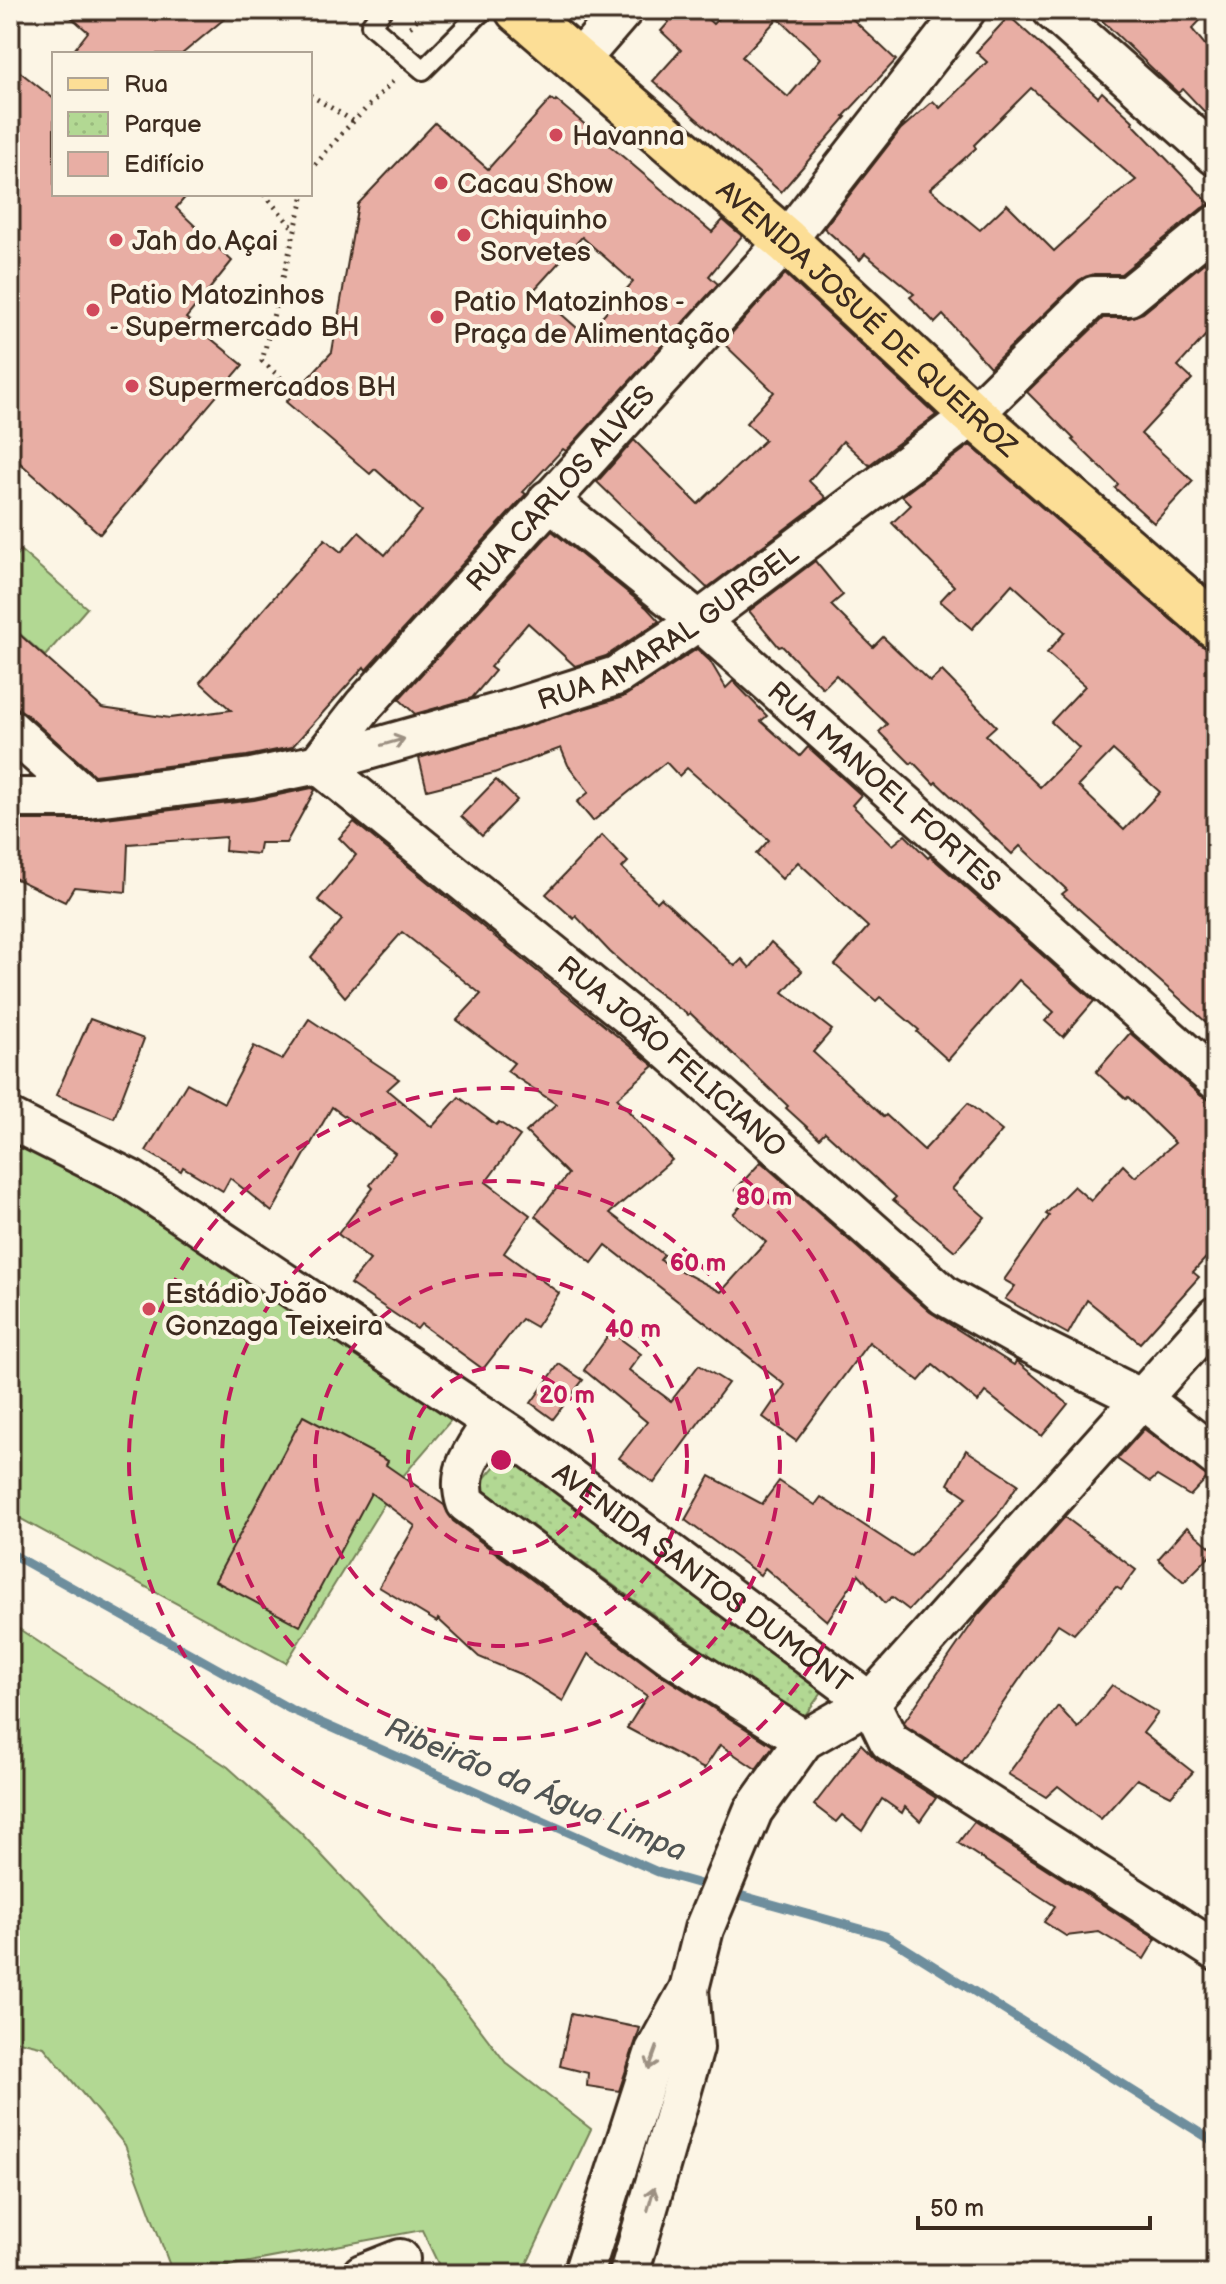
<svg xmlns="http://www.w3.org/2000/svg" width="1226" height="2284" font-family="'Balsamiq Sans',sans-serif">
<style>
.green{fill:#b2d893;stroke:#768158;stroke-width:2}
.park{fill:url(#park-dots);stroke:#768158;stroke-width:2}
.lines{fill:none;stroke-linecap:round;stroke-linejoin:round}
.stream{stroke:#6e8e9d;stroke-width:9}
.building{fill:#e8aea4;stroke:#3b2a1e;stroke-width:2;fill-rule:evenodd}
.lane-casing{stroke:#3b2a1e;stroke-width:24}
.street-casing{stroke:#3b2a1e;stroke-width:44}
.primary-casing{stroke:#3b2a1e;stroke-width:50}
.path{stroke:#3b2a1e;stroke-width:5;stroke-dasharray:2 6;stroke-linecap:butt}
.lane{stroke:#fcf5e5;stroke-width:18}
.street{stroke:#fcf5e5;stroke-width:38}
.primary{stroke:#fcde96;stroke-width:44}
.oneway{stroke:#9c9082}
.ring{fill:none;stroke:#c2185b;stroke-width:4;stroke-dasharray:14 10}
.poi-dot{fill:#d1495b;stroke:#fcf5e5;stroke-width:3}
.labels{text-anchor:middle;stroke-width:8;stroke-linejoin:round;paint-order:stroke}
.poi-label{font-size:28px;fill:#3b2a1e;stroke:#fcf5e5;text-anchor:start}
.street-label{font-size:28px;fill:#3b2a1e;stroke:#fcf5e5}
.water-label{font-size:30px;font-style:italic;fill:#505453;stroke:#fcf5e5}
.centre{fill:#c2185b;stroke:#fcf5e5;stroke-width:4}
.ring-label{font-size:24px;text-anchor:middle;font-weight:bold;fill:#c2185b;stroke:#fcf5e5;stroke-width:8;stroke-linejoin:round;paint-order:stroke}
</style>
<defs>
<pattern id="park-dots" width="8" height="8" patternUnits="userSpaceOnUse" patternTransform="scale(2)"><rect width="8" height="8" fill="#b2d893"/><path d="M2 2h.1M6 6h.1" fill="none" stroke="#9aba7e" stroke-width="1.8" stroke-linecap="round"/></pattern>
</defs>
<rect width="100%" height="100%" fill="#fcf5e5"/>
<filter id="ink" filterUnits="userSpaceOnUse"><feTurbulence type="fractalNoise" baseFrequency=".0125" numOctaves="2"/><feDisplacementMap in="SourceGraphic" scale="16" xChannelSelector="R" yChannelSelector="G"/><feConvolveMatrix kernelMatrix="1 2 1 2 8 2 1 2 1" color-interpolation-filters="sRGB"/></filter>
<g filter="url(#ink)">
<g class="green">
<path d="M21,551L87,608L45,656L10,625V563Z"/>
<path d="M10,1142L124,1199L452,1419L397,1483L286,1663L10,1513Z"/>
<path d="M10,1623L228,1767L301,1833L464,2008L506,2063L591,2129L522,2274H443L422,2230L185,2274H173L125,2145L44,2047L10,2039Z"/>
</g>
<path class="park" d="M509,1449L824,1689L800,1722L478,1486Z"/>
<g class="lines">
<g class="stream">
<path d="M10,1553L290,1709L658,1872L711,1887"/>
<path d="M729,1892L886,1936L1216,2143"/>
</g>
</g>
<g class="building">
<path d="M63,10H235L182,54H71L88,32Z"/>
<path d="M656,10H698L713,24L726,10H843L896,60L844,116L846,117L781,192L653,81L681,50L661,31L669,22ZM778,18L821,58L788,97L742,57Z"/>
<path d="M1091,10H1210L1192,29L1216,58V124L1183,89L1178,93Z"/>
<path d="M1009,16L1098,97L1102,92L1133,121L1132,123L1210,204L1202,208L1121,274H1094L1079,280L990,367L943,315L935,323L910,297L914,294L865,254L860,260L824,228L901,129L933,101L940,108L987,62L976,52ZM1031,88L1136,180L1107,202L1054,251L1007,204L980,230L930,189L976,148L974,145Z"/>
<path d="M10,64L54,99V194H188L176,208L232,261L186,318L243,365L100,534L10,454Z"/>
<path d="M551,99L555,102L556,100L712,232L723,220L742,236L709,276L718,284L566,451L563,449L523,492L526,494L366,670L364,667L292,747L247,756L94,775L25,713L10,703V626L102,708L170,718L231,710L200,682L325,539L341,552L359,532L385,555L422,511L375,469L370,474L286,402L332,352L358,204L435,123L488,169ZM582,237L633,282L585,335L534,290Z"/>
<path d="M1216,253V324L1178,366L1192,379L1141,434L1193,481L1154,523L1115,488L1118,484L1072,440L1074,439L1027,392L1103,318H1129L1143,313Z"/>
<path d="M785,274L936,415L869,465L843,441L809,481L826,498L707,588L597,482L634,440L698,504L765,440L746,423L774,392L723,343Z"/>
<path d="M970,445L1200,645L1216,652V1031L1062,894L1067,890L1020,846L1012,854L936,782L934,784L913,762L911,764L879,732L887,724L836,675L823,688L782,646L779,647L749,611L815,561L843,595L831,605L873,647L883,637L930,682L942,671L996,726L986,735L1040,787L1079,748L1051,722L1085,686L1047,653L1065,632L1012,584L972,629L940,601L954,586L892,523L911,505L902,496ZM1113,750L1160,792L1124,830L1078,786Z"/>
<path d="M552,531L647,608L659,621L606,656L575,666L528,623L490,667L495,671L472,698L415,714L399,699Z"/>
<path d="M697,649L710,661L726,688L733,681L767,716L761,721L800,756L808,747L861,795L852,805L893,845L905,835L928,858L930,856L1094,1001L1063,1037L1045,1021L1054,1012L1019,980L948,1060L917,1032L919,1030L880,997L876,1001L835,965L868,927L798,862L782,879L756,854L769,840L687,768L679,776L666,762L593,821L577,802L589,792L568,765L561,748L494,773L427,790L419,758L623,697Z"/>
<path d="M496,780L517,800L482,836L461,816Z"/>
<path d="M312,788L315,790L286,843H260L258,854L225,851L226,837L128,844L126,892L74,887L65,902L10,876V820H89L254,800Z"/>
<path d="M354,822L654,1066L617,1098L672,1160L610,1213L664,1255L660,1260L721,1292L766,1242L733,1214L747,1199L735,1190L761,1162L930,1312L1014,1365L1016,1361L1068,1404L1042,1436L985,1392L978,1402L933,1365L919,1381L869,1342L796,1441L763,1417L785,1385L606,1245L592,1263L535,1216L568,1174L526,1132L556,1104L507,1071L514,1063L457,1020L481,994L402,932L345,997L311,957L342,920L318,900L356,855L339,838Z"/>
<path d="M602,835L628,862L622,868L657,902L661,898L735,966L742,959L750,968L771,942L802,971L783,992L832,1030L813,1052L884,1117L886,1115L924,1150L968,1103L1002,1131L952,1189L985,1217L955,1251L893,1200L896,1197L825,1132L819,1138L786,1108L788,1106L690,1013L688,1015L646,984L610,952L576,916L574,919L546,894Z"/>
<path d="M90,1019L144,1039L114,1118L56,1095Z"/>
<path d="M309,1019L399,1079L387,1090L432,1127L459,1097L496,1125L499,1122L520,1136L486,1182L530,1215L504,1253L559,1293L536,1327L522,1319L483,1369L421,1324L417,1329L350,1284L370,1260L338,1234L373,1188L370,1185L395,1153L332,1107L272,1212L230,1178L223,1191L183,1167L181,1171L146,1151L187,1083L224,1103L254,1046L282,1060Z"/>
<path d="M1130,1033L1201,1096L1216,1102V1247L1193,1272L1199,1277L1140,1343L1087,1300L1068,1334L1005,1299L1015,1286L1004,1280L1049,1216L1046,1214L1074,1186L1091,1201L1123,1165L1135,1177L1175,1143L1128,1097L1126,1099L1096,1072Z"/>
<path d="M611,1332L641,1354L629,1370L671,1401L699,1365L728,1383L654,1483L619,1458L647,1422L584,1370Z"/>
<path d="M559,1364L583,1380L553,1419L531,1403Z"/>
<path d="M303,1416L388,1461L386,1465L444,1505L453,1521L656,1672L773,1746L756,1769L720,1745L704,1769L627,1728L647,1696L588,1654L563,1701L520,1674L479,1657L438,1619L437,1622L379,1587L415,1526L371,1493L300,1626L215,1581Z"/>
<path d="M1144,1429L1208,1477L1190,1496L1157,1476L1150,1482L1117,1459Z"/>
<path d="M966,1450L1018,1484L997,1516L909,1610L892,1597L885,1603L859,1574L827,1621L765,1568L760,1575L685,1520L710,1476L762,1504L779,1481L815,1505L821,1497L911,1556L967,1497L948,1484Z"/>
<path d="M1065,1517L1136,1570L1121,1590L1116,1587L1074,1634L1058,1624L962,1762L906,1726L904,1722L978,1615Z"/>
<path d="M1187,1527L1215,1551L1184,1582L1158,1559Z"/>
<path d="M1112,1685L1158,1713L1143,1733L1193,1772L1171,1796L1137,1779L1101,1819L1058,1786L1046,1797L1008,1774L1058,1706L1078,1728Z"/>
<path d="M861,1744L877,1760L936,1798L920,1821L905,1807L902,1813L882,1799L862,1831L842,1815L836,1822L814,1805Z"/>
<path d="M974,1822L1156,1939L1144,1959L1099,1932L1066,1936L1044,1922L1055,1906L958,1843Z"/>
<path d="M571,2014L640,2028L619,2091L587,2086L588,2073L560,2066Z"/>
</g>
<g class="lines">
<defs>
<path id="lane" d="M382,10L371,25L423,70L483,10"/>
<g id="street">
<path id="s1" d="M966,10L786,241L364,705L318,764L638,1023L945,1296L1029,1343L1142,1399L1216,1457"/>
<path d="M1052,10L1216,156"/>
<path d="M578,62L623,10"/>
<path id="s2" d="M548,500L699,621L1216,1080"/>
<path d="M10,729L87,798"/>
<path id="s3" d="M10,798H87L251,778L318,764L512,709L616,676L699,621L973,415L1094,296H1129L1216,225"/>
<path id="s4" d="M10,1119L131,1180L516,1438L870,1702L889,1741L1216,1951"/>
<path d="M492,1422C475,1450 455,1469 466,1503L669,1654L804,1740"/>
<path d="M362,2274L400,2259"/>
<path d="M583,2274L655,2051L689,1989L704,1929L753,1811L804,1740L870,1702L1216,1316"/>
<path d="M629,2274L694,2048L689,1989"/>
</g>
<g id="primary">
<path id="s5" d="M518,10L786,241L973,415L1216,626"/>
</g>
</defs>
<use href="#lane" class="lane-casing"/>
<use href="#street" class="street-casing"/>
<use href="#primary" class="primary-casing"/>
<g class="path">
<path d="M410,27L425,10"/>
<path d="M310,95L353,121"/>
<path d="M310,171L344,131L396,78"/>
<path d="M264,194L295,230"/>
<path d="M293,389L262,361L304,194"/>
</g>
<use href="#lane" class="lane"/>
<use href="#street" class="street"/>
<use href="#primary" class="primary"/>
</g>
<defs><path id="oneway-shaft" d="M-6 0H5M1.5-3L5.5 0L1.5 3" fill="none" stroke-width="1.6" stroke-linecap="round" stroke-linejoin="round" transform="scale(2)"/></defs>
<g class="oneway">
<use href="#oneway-shaft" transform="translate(393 742) rotate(-16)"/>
<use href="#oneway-shaft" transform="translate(653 2058) rotate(110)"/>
<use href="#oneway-shaft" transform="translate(651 2199) rotate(-74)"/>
</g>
</g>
<g class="ring">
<circle cx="501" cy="1460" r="93"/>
<circle cx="501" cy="1460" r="186"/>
<circle cx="501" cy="1460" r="279"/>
<circle cx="501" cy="1460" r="372"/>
</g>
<g class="poi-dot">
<circle cx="556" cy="135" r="8"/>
<circle cx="441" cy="183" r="8"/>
<circle cx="464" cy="235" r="8"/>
<circle cx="116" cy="240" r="8"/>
<circle cx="93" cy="310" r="8"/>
<circle cx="437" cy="317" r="8"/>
<circle cx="132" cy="386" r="8"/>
<circle cx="149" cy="1309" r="8"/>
</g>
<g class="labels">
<g class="poi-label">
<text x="572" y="145">Havanna</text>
<text x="457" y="193">Cacau Show</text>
<text x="480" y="229">Chiquinho<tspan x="480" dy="32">Sorvetes</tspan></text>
<text x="132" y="250">Jah do Açai</text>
<text x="109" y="304">Patio Matozinhos<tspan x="109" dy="32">- Supermercado BH</tspan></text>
<text x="453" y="311">Patio Matozinhos -<tspan x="453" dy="32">Praça de Alimentação</tspan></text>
<text x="148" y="396">Supermercados BH</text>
<text x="165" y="1303">Estádio João<tspan x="165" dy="32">Gonzaga Teixeira</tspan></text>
</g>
<g class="street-label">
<text dy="10" stroke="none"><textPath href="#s5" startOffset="466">AVENIDA JOSUÉ DE QUEIROZ</textPath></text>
<text transform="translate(560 488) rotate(-48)" y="10">RUA CARLOS ALVES</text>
<text dy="10" stroke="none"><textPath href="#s3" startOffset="690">RUA AMARAL GURGEL</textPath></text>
<text dy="10" stroke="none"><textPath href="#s2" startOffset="442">RUA MANOEL FORTES</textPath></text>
<text dy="10" stroke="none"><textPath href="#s1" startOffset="1454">RUA JOÃO FELICIANO</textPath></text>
<text dy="10" stroke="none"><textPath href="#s4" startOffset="832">AVENIDA SANTOS DUMONT</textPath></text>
</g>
<g class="water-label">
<text transform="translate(536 1789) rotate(23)" y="10">Ribeirão da Água Limpa</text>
</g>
</g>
<circle cx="501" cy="1460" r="12" class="centre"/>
<g class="ring-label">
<text x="764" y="1205">80 m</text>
<text x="698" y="1271">60 m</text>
<text x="633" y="1337">40 m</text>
<text x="567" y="1403">20 m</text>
</g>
<rect width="1226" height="2284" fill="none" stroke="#fcf5e5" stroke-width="40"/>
<rect x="20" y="20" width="1186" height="2244" fill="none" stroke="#3b2a1e" stroke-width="3" filter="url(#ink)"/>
<rect x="52" y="52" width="260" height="144" fill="#fcf5e5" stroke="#afa495" stroke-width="2"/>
<rect x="68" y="78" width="40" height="12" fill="#fcde96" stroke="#afa495" stroke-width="2"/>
<text x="124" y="92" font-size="24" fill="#3b2a1e">Rua</text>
<rect x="68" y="112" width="40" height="24" fill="url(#park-dots)" stroke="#afa495" stroke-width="2"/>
<text x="124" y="132" font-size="24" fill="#3b2a1e">Parque</text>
<rect x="68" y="152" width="40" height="24" fill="#e8aea4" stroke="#afa495" stroke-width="2"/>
<text x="124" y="172" font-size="24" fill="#3b2a1e">Edifício</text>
<path d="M918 2216v12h232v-12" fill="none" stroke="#3b2a1e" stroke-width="4"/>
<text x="930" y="2216" font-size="24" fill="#3b2a1e" stroke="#fcf5e5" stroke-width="6" paint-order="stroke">50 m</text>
</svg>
